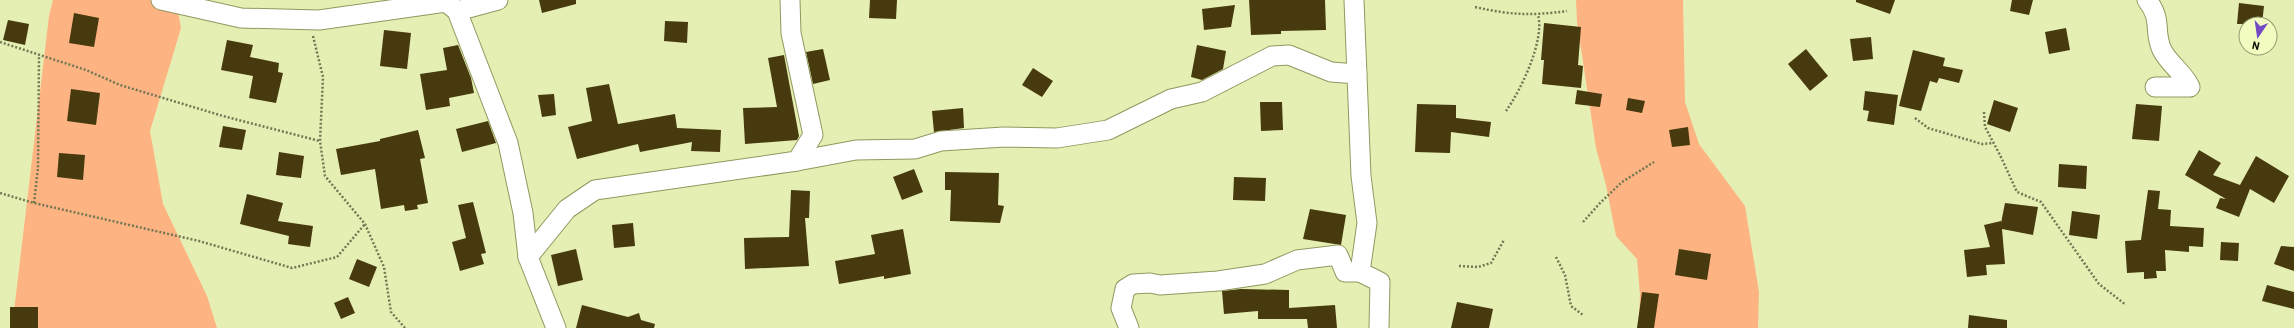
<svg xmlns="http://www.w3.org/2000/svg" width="2294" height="328" font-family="Barlow,sans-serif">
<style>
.green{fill:#fdb382}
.building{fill:#463a0e}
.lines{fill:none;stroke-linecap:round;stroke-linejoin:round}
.minor-casing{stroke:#919860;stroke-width:21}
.path{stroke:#727754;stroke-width:2.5;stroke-dasharray:2 2;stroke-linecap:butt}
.minor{stroke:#fff;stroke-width:19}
</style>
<rect width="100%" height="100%" fill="#e6efb3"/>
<g class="green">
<path d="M53,0H176L181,28L150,131L163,204L207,296L217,328H12L49,16Z"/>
<path d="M1576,0H1683L1685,102L1699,144L1745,206L1759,292L1758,328H1639L1640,295L1637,259L1616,236L1606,185L1596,148L1577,22Z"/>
</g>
<g class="building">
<path d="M539,0H576V4L542,13Z"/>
<path d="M870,0H897L896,19L869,18Z"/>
<path d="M1249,0H1325L1326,30L1281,31V34L1251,35Z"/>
<path d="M1856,0H1895L1890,14L1856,2Z"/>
<path d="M2012,0H2033L2029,15L2010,11Z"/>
<path d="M2239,3L2264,6L2262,24H2237Z"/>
<path d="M1235,5L1231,27L1204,30L1202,9Z"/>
<path d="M74,13L99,18L94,47L69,43Z"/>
<path d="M8,20L29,24L25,45L3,40Z"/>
<path d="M665,21L688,22L687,43L664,41Z"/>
<path d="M1544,23L1581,27L1578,65L1583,66L1581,88L1542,84L1544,60H1541Z"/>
<path d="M2066,28L2070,50L2049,54L2045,32Z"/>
<path d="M384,30L411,33L407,69L380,66Z"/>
<path d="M1871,37L1873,59L1853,61L1850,39Z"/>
<path d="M227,40L253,45L250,57L279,63L278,72L283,73L276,103L249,98L253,76L221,70Z"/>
<path d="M458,45L471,78L474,93L449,98L450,106L426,110L420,74L447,70L443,48Z"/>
<path d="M1197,45L1226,51L1223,69L1202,80L1191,77Z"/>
<path d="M823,49L830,80L813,84L806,52Z"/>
<path d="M1806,49L1828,76L1810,91L1788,64Z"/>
<path d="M1913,50L1945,58L1943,66L1963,70L1959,83L1939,78L1937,83L1930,81L1921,111L1899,106Z"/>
<path d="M784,55L799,136L797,140L745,144L743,108L777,107L768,58Z"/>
<path d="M1033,68L1053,81L1042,97L1022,85Z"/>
<path d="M609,84L618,124L675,114L677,128L721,130L720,152L691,151L692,142L640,152L638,144L577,159L568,127L592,121L586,88Z"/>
<path d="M71,89L100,93L96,125L67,121Z"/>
<path d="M1577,90L1602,94L1600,107L1575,104Z"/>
<path d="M1865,91L1898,95L1894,125L1867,121L1869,111L1863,110Z"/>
<path d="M554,94L556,115L542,117L538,95Z"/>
<path d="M1628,98L1645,101L1642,113L1626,110Z"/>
<path d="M1994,100L2018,108L2010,132L1987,124Z"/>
<path d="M1260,102H1282L1283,130L1261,131Z"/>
<path d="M1417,104L1456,105V118L1491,122L1489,137L1451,132L1450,153L1415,152Z"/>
<path d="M2136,104L2162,106L2159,141L2132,139Z"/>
<path d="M963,108L964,128L934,132L932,111Z"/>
<path d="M488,121L496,143L462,152L456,129Z"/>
<path d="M223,126L246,130L242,150L219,147Z"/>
<path d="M1688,127L1690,145L1672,147L1669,130Z"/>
<path d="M418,130L425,158L420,159L428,203L417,205L418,209L405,211L404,205L381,209L375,169L341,175L336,149L380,141V139Z"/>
<path d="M2199,150L2221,163L2213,175L2240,185L2256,156L2289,176L2274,203L2250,189L2239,217L2216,208L2220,198L2226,199L2185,175Z"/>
<path d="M279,152L304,156L301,178L276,175Z"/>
<path d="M59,153L85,155L83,180L57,177Z"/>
<path d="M2059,164L2087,166L2086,189L2058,187Z"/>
<path d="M914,169L923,192L902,200L893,177Z"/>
<path d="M945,172L999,173L998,205L1004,206L1000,223L950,221L951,190H945Z"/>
<path d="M1234,177L1266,178L1265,201L1233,200Z"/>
<path d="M791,190L810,191L809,218H805L809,266L745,269L744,238L789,237Z"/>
<path d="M2148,190L2160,191L2158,209L2171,210L2170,226L2204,228L2203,247L2189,246V252L2165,250L2166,271H2156L2157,278L2144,279V272L2127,273L2125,241L2141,240Z"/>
<path d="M247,194L283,203L278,221L313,226L310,247L288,244L289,236L240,224Z"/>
<path d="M473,202L486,253L481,254L484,264L460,271L452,242L466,238L458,205Z"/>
<path d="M2005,203L2038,207L2033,235L2002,229L2005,264L1986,265L1987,275L1967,277L1964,250L1990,247L1984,225L2001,221V223Z"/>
<path d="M1310,209L1346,215L1341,245L1303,239Z"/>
<path d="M2072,211L2100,215L2097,239L2069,235Z"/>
<path d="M633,223L635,246L614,248L612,225Z"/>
<path d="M903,229L911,274L884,279V276L839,284L835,261L875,254L871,235Z"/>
<path d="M2221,242L2239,243L2238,261L2220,260Z"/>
<path d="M2281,246L2294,247V271L2274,264Z"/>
<path d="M576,249L583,280L558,286L551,255Z"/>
<path d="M1679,249L1711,254L1707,280L1675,275Z"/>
<path d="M357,259L377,267L369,287L349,279Z"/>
<path d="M2267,285L2294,292V309L2262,301Z"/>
<path d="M1241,289L1289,290V308L1335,305L1337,328H1308L1307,319H1258V311L1224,314L1222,291Z"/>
<path d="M1642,292L1659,294L1654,328H1637Z"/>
<path d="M348,297L355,313L341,319L334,303Z"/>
<path d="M1457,302L1493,309L1489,328H1451Z"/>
<path d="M582,305L628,317L639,313L641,320L655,324L654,328H576Z"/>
<rect x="10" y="307" width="28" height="21"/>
<path d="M1969,315L2007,320V328H1968Z"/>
</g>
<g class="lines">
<defs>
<g id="minor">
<path d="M161,0L241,18L319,20L446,2L457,11L508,143L523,213L528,257L556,328"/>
<path d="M2147,0C2163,20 2153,31 2162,50C2169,64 2184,73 2190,87H2155"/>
<path d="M457,11L498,0"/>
<path d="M797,161L856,150L915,149L941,141L1004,137L1057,138L1108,130L1171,99L1202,92L1272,56L1289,55L1331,72L1357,74"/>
<path d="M528,257L567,209L595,190L797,161L813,135L791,33L790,0"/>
<path d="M1360,272L1380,282L1379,328"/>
<path d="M1129,328L1121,308L1125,289L1133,284L1150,283L1160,285L1218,281L1265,274L1297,260L1338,255L1345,272H1360L1367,223L1361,176L1354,0"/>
</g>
</defs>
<use href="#minor" class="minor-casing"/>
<g class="path">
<path d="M1475,7C1511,15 1531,16 1567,11"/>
<path d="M313,36L323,77L320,141L325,176L365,224L384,267L391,312L405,328"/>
<path d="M0,42L86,70L120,85L223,116L320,141"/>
<path d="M1506,111C1521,90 1545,40 1538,15"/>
<path d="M1984,112L1985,127L2000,155L2017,192L2041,202L2099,284L2126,305"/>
<path d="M1915,118L1928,128L1982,144L1993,143"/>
<path d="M0,193L34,203L199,241L292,268L337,257L365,224"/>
<path d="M34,203L38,168L39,55"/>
<path d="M1583,222L1601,202L1622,182L1654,162"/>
<path d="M1556,257L1565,275L1571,306L1583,315"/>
<path d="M1459,266L1478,267L1491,263L1504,240"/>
</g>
<use href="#minor" class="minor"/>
</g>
<g transform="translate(2258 36) rotate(193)"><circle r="19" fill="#f3fcc0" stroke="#969c73"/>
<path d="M0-3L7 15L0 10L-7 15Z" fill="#724ac3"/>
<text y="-6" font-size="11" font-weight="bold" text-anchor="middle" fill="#0b0d00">N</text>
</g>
</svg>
